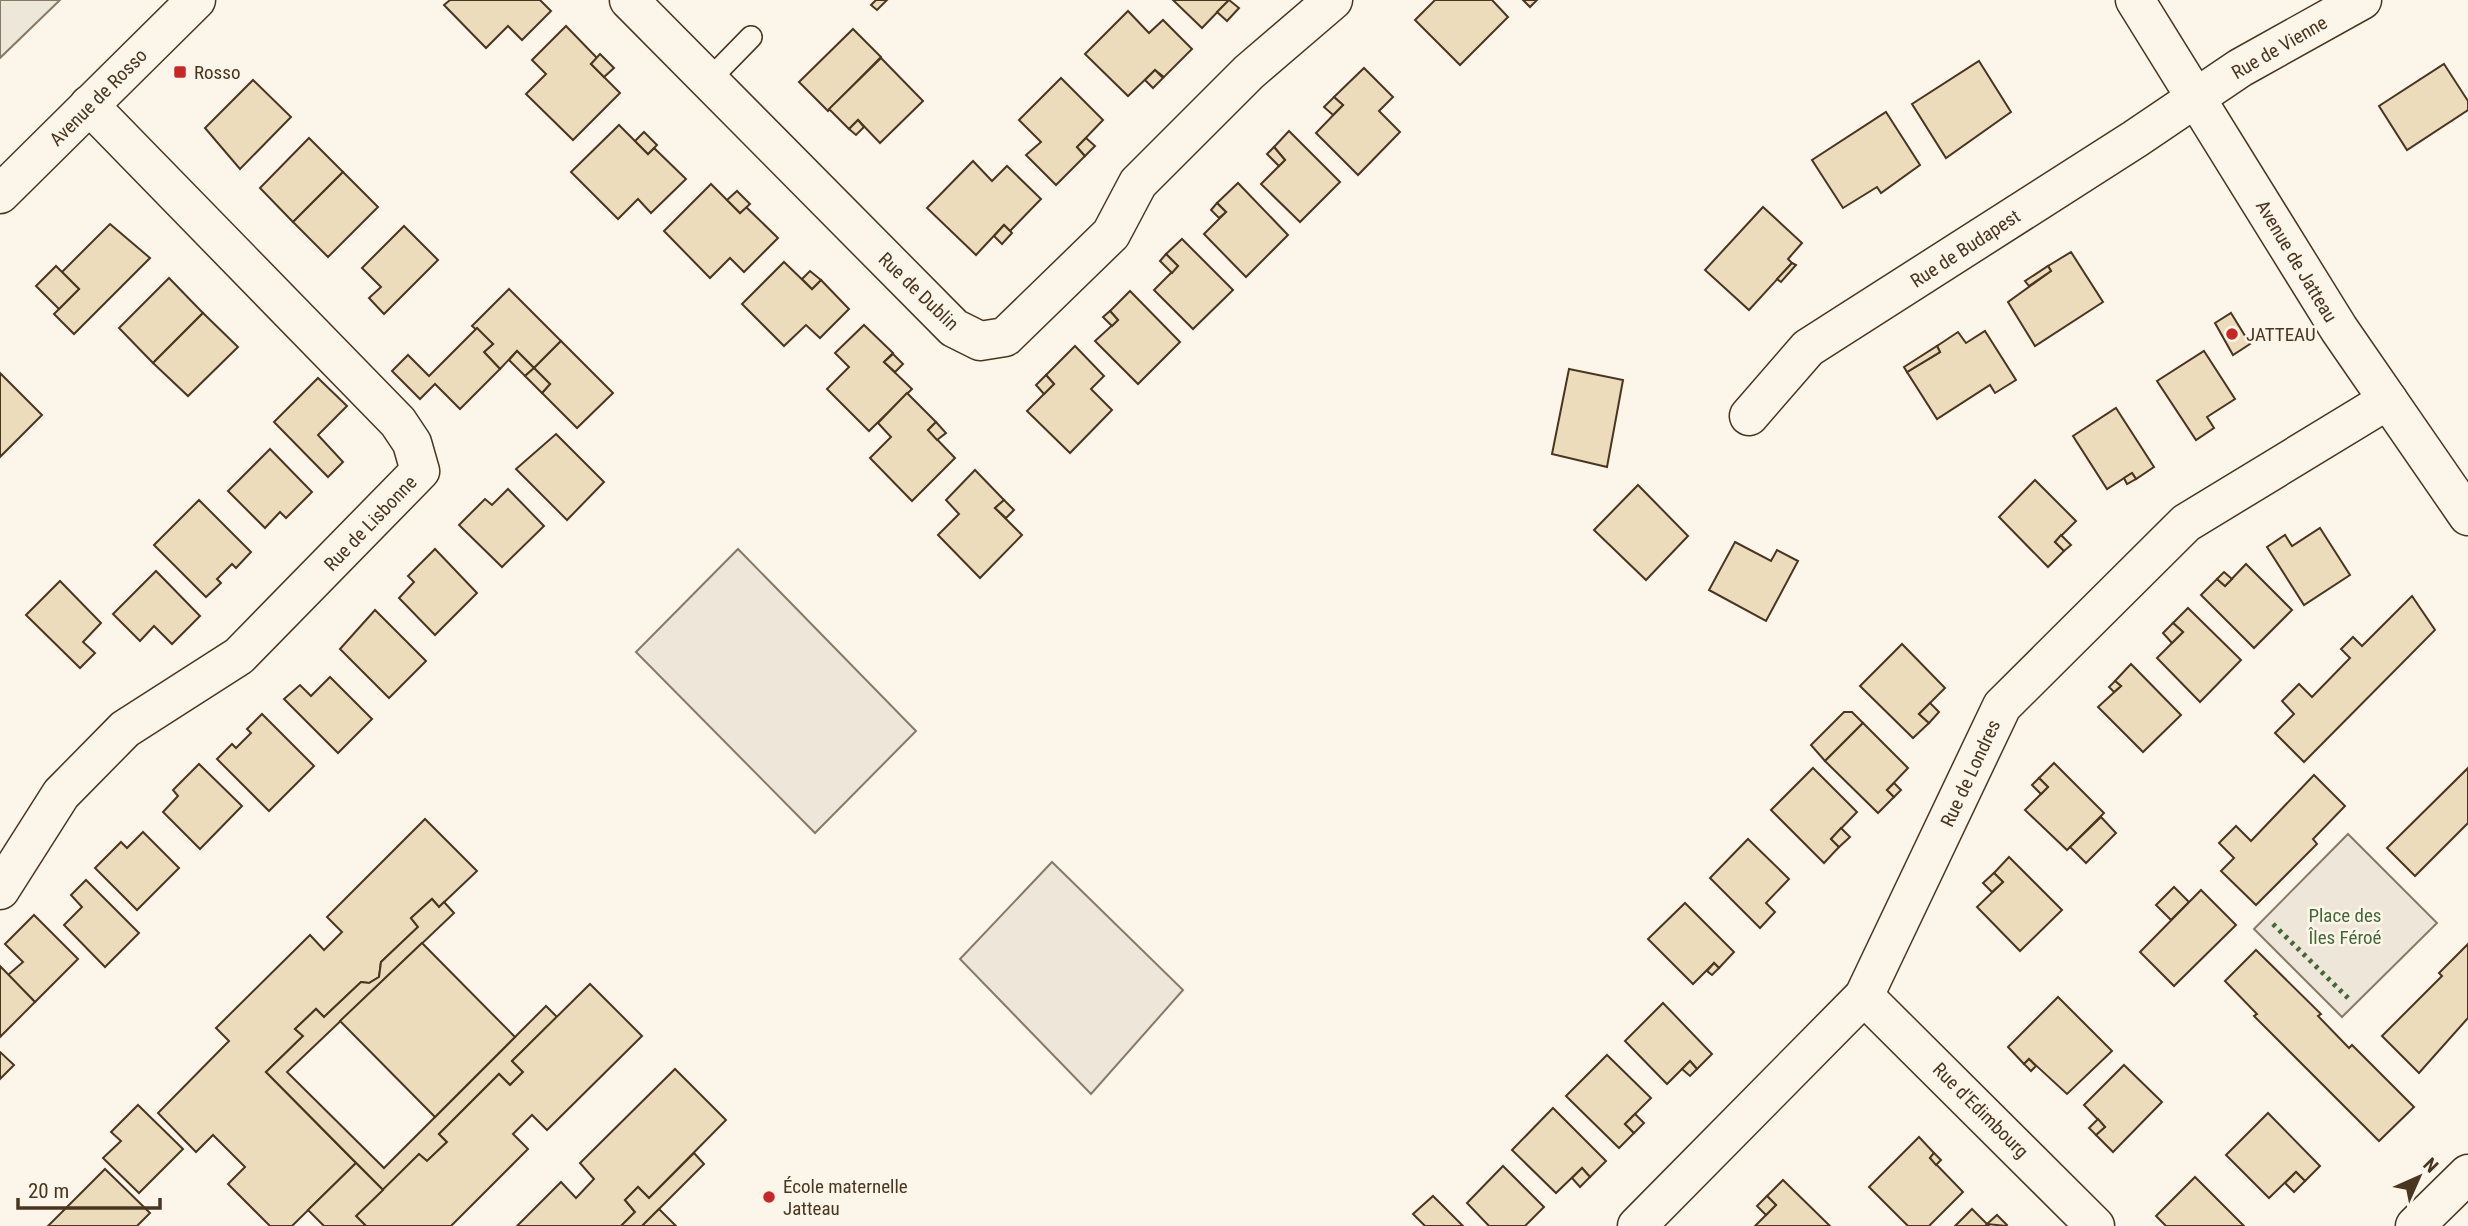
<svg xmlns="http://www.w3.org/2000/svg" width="2468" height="1226" font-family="'Roboto Condensed',sans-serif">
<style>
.green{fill:#ede6d9;stroke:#887966;stroke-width:2}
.parking{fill:#ede7d9;stroke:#887966;stroke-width:2}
.building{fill:#ecdcbc;stroke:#4a3520;stroke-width:2}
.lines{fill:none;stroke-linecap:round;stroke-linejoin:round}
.lane-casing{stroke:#4a3520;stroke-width:24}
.street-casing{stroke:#4a3520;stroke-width:41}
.lane{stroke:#fbf6e9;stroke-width:21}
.street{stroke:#fbf6e9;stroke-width:38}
.hedge{stroke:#436837;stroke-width:5;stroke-dasharray:3.5 5;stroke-linecap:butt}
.poi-dot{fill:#c62828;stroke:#fbf6e9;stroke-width:2.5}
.labels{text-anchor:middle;stroke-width:5;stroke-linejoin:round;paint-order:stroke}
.street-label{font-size:19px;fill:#4a3520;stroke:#fbf6e9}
.poi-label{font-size:19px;fill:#4a3520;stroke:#fbf6e9;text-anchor:start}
.park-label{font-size:19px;fill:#436837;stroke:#fbf6e9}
</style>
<rect width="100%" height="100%" fill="#fbf6e9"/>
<g class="green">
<path d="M738,549L916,731L815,833L636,652Z"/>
<path d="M2348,834L2437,923L2342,1017L2254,929Z"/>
<path d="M1052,862L1183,990L1091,1094L960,959Z"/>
</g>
<path class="parking" d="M0,0H60L0,58Z"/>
<g class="building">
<path d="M450,0H540L551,11L522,40L508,26L486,48L444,5Z"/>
<path d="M876,0H887L877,10L871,5Z"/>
<path d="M1173,0H1229L1202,28Z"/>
<path d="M1229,0L1239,8L1227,21L1217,12Z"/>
<path d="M1435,0H1492L1508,17L1460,65L1415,20Z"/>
<path d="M1523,0H1537L1530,7Z"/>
<path d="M1128,11L1149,33L1163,20L1192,49L1164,77L1155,70L1128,96L1085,54Z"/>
<path d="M566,26L597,58L591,64L620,93L573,140L526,94L546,74L532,60Z"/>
<path d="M853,29L881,57L828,111L799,82Z"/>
<path d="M600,54L614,68L604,77L591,64Z"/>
<path d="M881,58L923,101L880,143L858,120L849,129L829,109Z"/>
<path d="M1979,61L2011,112L1946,158L1912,104Z"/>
<path d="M2444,64L2468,101V110L2407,150L2379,106Z"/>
<path d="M1364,68L1393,97L1379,111L1400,132L1358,175L1316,133L1343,105L1334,97Z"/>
<path d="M1155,70L1163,78L1153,88L1145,80Z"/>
<path d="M1061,78L1103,120L1077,147L1085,156L1056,185L1026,155L1041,142L1019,120Z"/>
<path d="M253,80L291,117L240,169L205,128Z"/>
<path d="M1334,97L1343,105L1333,115L1324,107Z"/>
<path d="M1886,112L1920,165L1881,193L1877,187L1843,208L1812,160Z"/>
<path d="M858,120L864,127L856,135L849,129Z"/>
<path d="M619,125L648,154L654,148L686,179L651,213L638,199L618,219L571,172Z"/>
<path d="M1289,131L1340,182L1300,222L1261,184L1285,160L1274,147Z"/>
<path d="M644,132L657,145L648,154L635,141Z"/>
<path d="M309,138L343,172L293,222L260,188Z"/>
<path d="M1086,138L1095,146L1085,156L1077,147Z"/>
<path d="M1274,147L1285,160L1279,166L1267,154Z"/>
<path d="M973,161L992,181L1007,166L1041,199L1010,231L1004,225L976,255L927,208Z"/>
<path d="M343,172L378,207L328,257L293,222Z"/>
<path d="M1238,183L1288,235L1246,277L1204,234L1226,212L1217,203Z"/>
<path d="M711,184L740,213L746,207L778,238L744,272L730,258L710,278L664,231Z"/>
<path d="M737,191L750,204L740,213L727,200Z"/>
<path d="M1217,203L1226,212L1219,218L1211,210Z"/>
<path d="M1763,207L1802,243L1788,259L1792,263L1749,310L1705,270Z"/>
<path d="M110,224L150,258L74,334L54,314L79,289L62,272Z"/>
<path d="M1004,225L1012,233L1002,244L994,236Z"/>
<path d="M404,226L438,260L384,314L369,298L381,287L362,268Z"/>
<path d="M1182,239L1233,290L1193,329L1154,290L1178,266L1166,254Z"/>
<path d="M2071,252L2103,302L2035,346L2008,302L2051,271L2048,266Z"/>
<path d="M1166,254L1178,266L1172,273L1160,261Z"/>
<path d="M784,262L812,289L821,280L849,309L820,338L806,325L784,346L742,304Z"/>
<path d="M1792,263L1796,265L1781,282L1777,279Z"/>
<path d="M56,266L79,289L59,309L36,286Z"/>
<path d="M2048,266L2051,271L2029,286L2025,281Z"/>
<path d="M810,271L821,280L812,289L802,279Z"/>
<path d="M169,278L203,313L153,363L119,328Z"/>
<path d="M509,289L561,341L534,368L517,351L500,369L484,352L493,344L472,326Z"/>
<path d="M1130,291L1180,342L1138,384L1095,341L1118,320L1110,311Z"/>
<path d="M1110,311L1118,320L1112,326L1103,317Z"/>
<path d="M203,313L238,347L188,396L153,363Z"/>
<path d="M2231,313L2250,344L2233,355L2215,323Z"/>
<path d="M864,325L893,353L884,362L912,389L869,431L827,389L849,367L835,353Z"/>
<path d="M477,328L493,344L484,352L500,369L460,409L435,384L420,399L392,371L408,355L429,376Z"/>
<path d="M1985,331L2016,380L1995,393L1990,385L1937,419L1907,372L1940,352L1937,346L1958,332L1966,343Z"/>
<path d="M561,341L613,393L577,428L542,393L550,384L534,368Z"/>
<path d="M1075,346L1104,376L1091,389L1112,410L1070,453L1027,411L1054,384L1046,375Z"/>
<path d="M1937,346L1940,352L1907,372L1904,367Z"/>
<path d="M517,351L534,368L525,376L509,360Z"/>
<path d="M2204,351L2235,399L2207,417L2214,428L2196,440L2157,381Z"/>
<path d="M893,354L903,364L895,372L884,362Z"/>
<path d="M534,368L550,384L542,393L525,376Z"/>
<path d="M1569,369L1623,380L1607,467L1552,454Z"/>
<path d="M0,373L42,415L0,457Z"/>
<path d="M1046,375L1054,384L1044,394L1036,385Z"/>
<path d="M318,378L347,406L318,435L343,462L328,477L274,422Z"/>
<path d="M907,393L936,422L928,430L955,458L912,501L870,458L891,437L878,423Z"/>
<path d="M2116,408L2154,467L2136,479L2132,473L2107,489L2073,436Z"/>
<path d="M936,422L946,433L937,440L928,430Z"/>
<path d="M556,434L604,482L567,520L516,469Z"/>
<path d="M270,449L312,492L286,518L280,512L265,528L228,491Z"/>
<path d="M975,470L1004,500L995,508L1022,535L980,578L938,535L959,514L946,500Z"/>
<path d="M2132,473L2136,479L2127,484L2124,478Z"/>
<path d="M2035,480L2076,521L2055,542L2064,551L2048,567L1999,517Z"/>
<path d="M1638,485L1688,536L1646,580L1594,530Z"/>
<path d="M508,489L544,526L502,567L459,525L485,499L492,505Z"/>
<path d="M199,500L251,552L236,568L232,564L217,579L221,583L206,597L154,545Z"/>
<path d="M1004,500L1014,510L1006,518L995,508Z"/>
<path d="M2320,528L2350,575L2304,605L2267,547L2285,535L2292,546Z"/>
<path d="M2061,535L2071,545L2064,551L2055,542Z"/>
<path d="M1735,542L1771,561L1777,550L1798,561L1766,621L1709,590Z"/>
<path d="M435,549L477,593L435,635L399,598L414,582L408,576Z"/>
<path d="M2246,564L2292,610L2254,648L2201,595L2217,579L2225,586Z"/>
<path d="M156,571L200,616L172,644L154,626L140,641L113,614Z"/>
<path d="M2224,572L2232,579L2225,586L2217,579Z"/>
<path d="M60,581L101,623L83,642L95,653L80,668L26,615Z"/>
<path d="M2412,596L2435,630L2304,762L2275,733L2294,714L2282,701L2299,684L2312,697L2350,658L2341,649L2353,637L2362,646Z"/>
<path d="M2188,608L2241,660L2200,702L2157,658L2183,632L2173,623Z"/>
<path d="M375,610L426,661L389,698L340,649Z"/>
<path d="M2173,623L2183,632L2172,643L2163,633Z"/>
<path d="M1902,644L1945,688L1919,714L1929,723L1913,738L1860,686Z"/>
<path d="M2131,664L2181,715L2143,752L2098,707L2121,686L2115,681Z"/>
<path d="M330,677L372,719L338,753L284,699L300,685L311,696Z"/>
<path d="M2115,681L2121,686L2114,692L2109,687Z"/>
<path d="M1930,703L1939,712L1929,723L1919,714Z"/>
<path d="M1844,712H1852L1863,723L1825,761L1811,745Z"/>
<path d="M262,714L314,766L269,811L217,759L232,744L236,748L251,733L247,729Z"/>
<path d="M1863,723L1908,768L1887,790L1894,797L1878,813L1825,761Z"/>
<path d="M2054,763L2104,813L2067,850L2025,810L2048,787L2039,778Z"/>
<path d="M199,764L242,806L200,849L163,812L178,796L173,790Z"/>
<path d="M1813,768L1857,812L1831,839L1839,847L1824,863L1771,810Z"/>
<path d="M2468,768V823L2415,876L2387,848Z"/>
<path d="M2314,775L2345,806L2313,839L2317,844L2256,905L2221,871L2234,858L2219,843L2236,826L2251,841Z"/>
<path d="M2039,778L2048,787L2041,794L2032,785Z"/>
<path d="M1894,783L1901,790L1894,797L1887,790Z"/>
<path d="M2101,817L2116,833L2086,863L2070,847Z"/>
<path d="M425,819L477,871L439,907L432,899L411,918L418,927L381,962L379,977L369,983L361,982L324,1017L316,1009L295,1029L303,1036L266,1072L356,1163L292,1226H270L228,1184L245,1167L213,1135L196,1152L158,1113L229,1041L216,1028L310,935L324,950L342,932L327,917Z"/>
<path d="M1841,828L1850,837L1839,847L1831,839Z"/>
<path d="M143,832L179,868L137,910L95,868L121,842L127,848Z"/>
<path d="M1748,839L1789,879L1766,903L1775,912L1760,928L1710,878Z"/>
<path d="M2009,857L2062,910L2020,951L1977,907L2003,882L1994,873Z"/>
<path d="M1994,873L2003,882L1992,892L1983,883Z"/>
<path d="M86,880L139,933L105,967L64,925L82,907L71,895Z"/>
<path d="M2174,887L2189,902L2171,920L2156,905Z"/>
<path d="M2201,890L2236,925L2174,986L2140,952Z"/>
<path d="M432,899L439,907L444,902L454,913L287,1072L384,1168L546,1006L557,1017L512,1061L523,1072L510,1085L499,1074L439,1134L447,1142L427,1161L419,1154L383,1190L266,1072L303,1036L295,1029L316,1009L324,1017L361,982L369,983L379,977L381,962L418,927L411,918Z"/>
<path d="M1685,903L1734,952L1719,968L1714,963L1693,984L1648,939Z"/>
<path d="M34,915L78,959L35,1002L8,975L23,962L5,944Z"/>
<path d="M422,943L515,1037L435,1117L340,1021Z"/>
<path d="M2468,944V1018L2419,1073L2382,1036L2442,976L2439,973Z"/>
<path d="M2256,950L2321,1014L2318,1016L2349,1048L2352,1045L2414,1107L2379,1141L2254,1016L2257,1014L2225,981Z"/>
<path d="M1714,963L1719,968L1712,975L1707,971Z"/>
<path d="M0,966L35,1002L0,1037Z"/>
<path d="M590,984L642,1036L547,1130L532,1115L513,1134L528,1149L451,1226H366L356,1216L419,1154L427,1161L447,1142L439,1134L499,1074L510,1085L523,1072L512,1061Z"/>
<path d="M2058,997L2112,1051L2067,1094L2029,1059L2024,1064L2008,1047Z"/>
<path d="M1663,1003L1712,1054L1697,1069L1690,1061L1667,1084L1625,1041Z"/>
<path d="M0,1052L14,1065L0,1079Z"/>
<path d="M1607,1055L1651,1098L1625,1124L1634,1133L1619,1148L1566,1096Z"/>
<path d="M2029,1059L2036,1066L2031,1071L2024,1064Z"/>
<path d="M1690,1061L1697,1069L1690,1076L1682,1069Z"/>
<path d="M2124,1065L2162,1102L2113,1152L2096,1135L2105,1127L2084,1105Z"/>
<path d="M675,1069L726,1120L649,1198L638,1187L625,1200L635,1212L621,1226H517L561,1182L576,1198L594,1179L580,1163Z"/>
<path d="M138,1105L183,1149L139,1193L103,1158L121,1141L111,1132Z"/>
<path d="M1553,1108L1606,1161L1590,1177L1582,1168L1556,1193L1512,1150Z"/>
<path d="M2268,1113L2320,1166L2305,1181L2296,1172L2269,1198L2226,1155Z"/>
<path d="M1635,1114L1644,1123L1634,1133L1625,1124Z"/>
<path d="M2098,1119L2105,1127L2096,1135L2089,1128Z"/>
<path d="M1919,1137L1934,1153L1930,1158L1963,1192L1929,1226H1908L1869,1187Z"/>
<path d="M694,1153L704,1164L642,1226H621L635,1212L625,1200L638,1187L649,1198Z"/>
<path d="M1934,1153L1941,1160L1936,1165L1930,1158Z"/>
<path d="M356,1163L383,1190L356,1216L366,1226H324L308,1210Z"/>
<path d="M1503,1166L1544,1207L1525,1226H1489L1467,1203Z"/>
<path d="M1582,1168L1590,1177L1580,1187L1572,1178Z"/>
<path d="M105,1169L150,1213L137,1226H48Z"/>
<path d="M2296,1172L2305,1181L2294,1192L2285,1183Z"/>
<path d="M2195,1177L2244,1226H2166L2156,1216Z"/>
<path d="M1783,1180L1830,1226H1755L1776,1205L1767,1196Z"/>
<path d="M1433,1196L1463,1226H1425L1413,1214Z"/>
<path d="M1767,1196L1776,1205L1766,1215L1757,1206Z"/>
<path d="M659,1209L676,1226H642Z"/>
<path d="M1972,1209L1989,1226H1955Z"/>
<path d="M1997,1215L2007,1225L2006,1226L1987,1224Z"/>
</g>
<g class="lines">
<defs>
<path id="lane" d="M709,80L751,37"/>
<g id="street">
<path d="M629,0L954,328L980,341L1005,337L1111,234L1138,183L1249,72L1333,0"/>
<path d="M2135,0L2339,329L2468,516"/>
<path d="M0,194L196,0"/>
<path d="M1749,416L1808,348L2135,139L2240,68L2362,0"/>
<path d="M0,890L61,794L125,729L239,656L420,471L412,443L398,422L89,105"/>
<path d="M1864,996L2095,1226"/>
<path d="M1637,1226L1864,996L2002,706L2186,523L2388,400"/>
<path d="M2415,1226L2468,1174"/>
</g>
</defs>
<use href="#lane" class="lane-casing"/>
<use href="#street" class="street-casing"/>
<use href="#lane" class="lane"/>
<use href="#street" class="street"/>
<path class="hedge" d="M2273,924L2348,998"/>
</g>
<g class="poi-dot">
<rect x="173" y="65" width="14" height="14" rx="3.5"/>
<circle cx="2232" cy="334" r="7"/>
<circle cx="769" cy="1197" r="7"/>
</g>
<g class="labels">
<g class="street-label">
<text transform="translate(2279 47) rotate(-30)" y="7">Rue de Vienne</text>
<text transform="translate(98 97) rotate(-45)" y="7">Avenue de Rosso</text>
<text transform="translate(1965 248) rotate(-33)" y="7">Rue de Budapest</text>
<text transform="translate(2297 261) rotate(59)" y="7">Avenue de Jatteau</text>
<text transform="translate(919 291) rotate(44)" y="7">Rue de Dublin</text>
<text transform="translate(370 523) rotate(-46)" y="7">Rue de Lisbonne</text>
<text transform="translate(1970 773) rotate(-65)" y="7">Rue de Londres</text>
<text transform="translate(1981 1110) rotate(45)" y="7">Rue d'Edimbourg</text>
</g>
<g class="poi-label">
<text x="194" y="79">Rosso</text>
<text x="2246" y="341">JATTEAU</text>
<text x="783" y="1193">École maternelle<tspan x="783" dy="22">Jatteau</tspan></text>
</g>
<g class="park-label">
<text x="2345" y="922">Place des<tspan x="2345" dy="22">Îles Féroé</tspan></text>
</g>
</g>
<g transform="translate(2419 1177) rotate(45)" stroke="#fbf6e9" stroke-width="5" paint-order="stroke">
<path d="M0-5L12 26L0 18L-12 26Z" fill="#4a3520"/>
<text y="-10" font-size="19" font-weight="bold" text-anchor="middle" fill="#4a3520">N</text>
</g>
<path d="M18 1198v10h142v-10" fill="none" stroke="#4a3520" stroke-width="3.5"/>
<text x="28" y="1198" font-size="21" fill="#4a3520" stroke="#fbf6e9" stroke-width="5" paint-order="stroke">20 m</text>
</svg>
